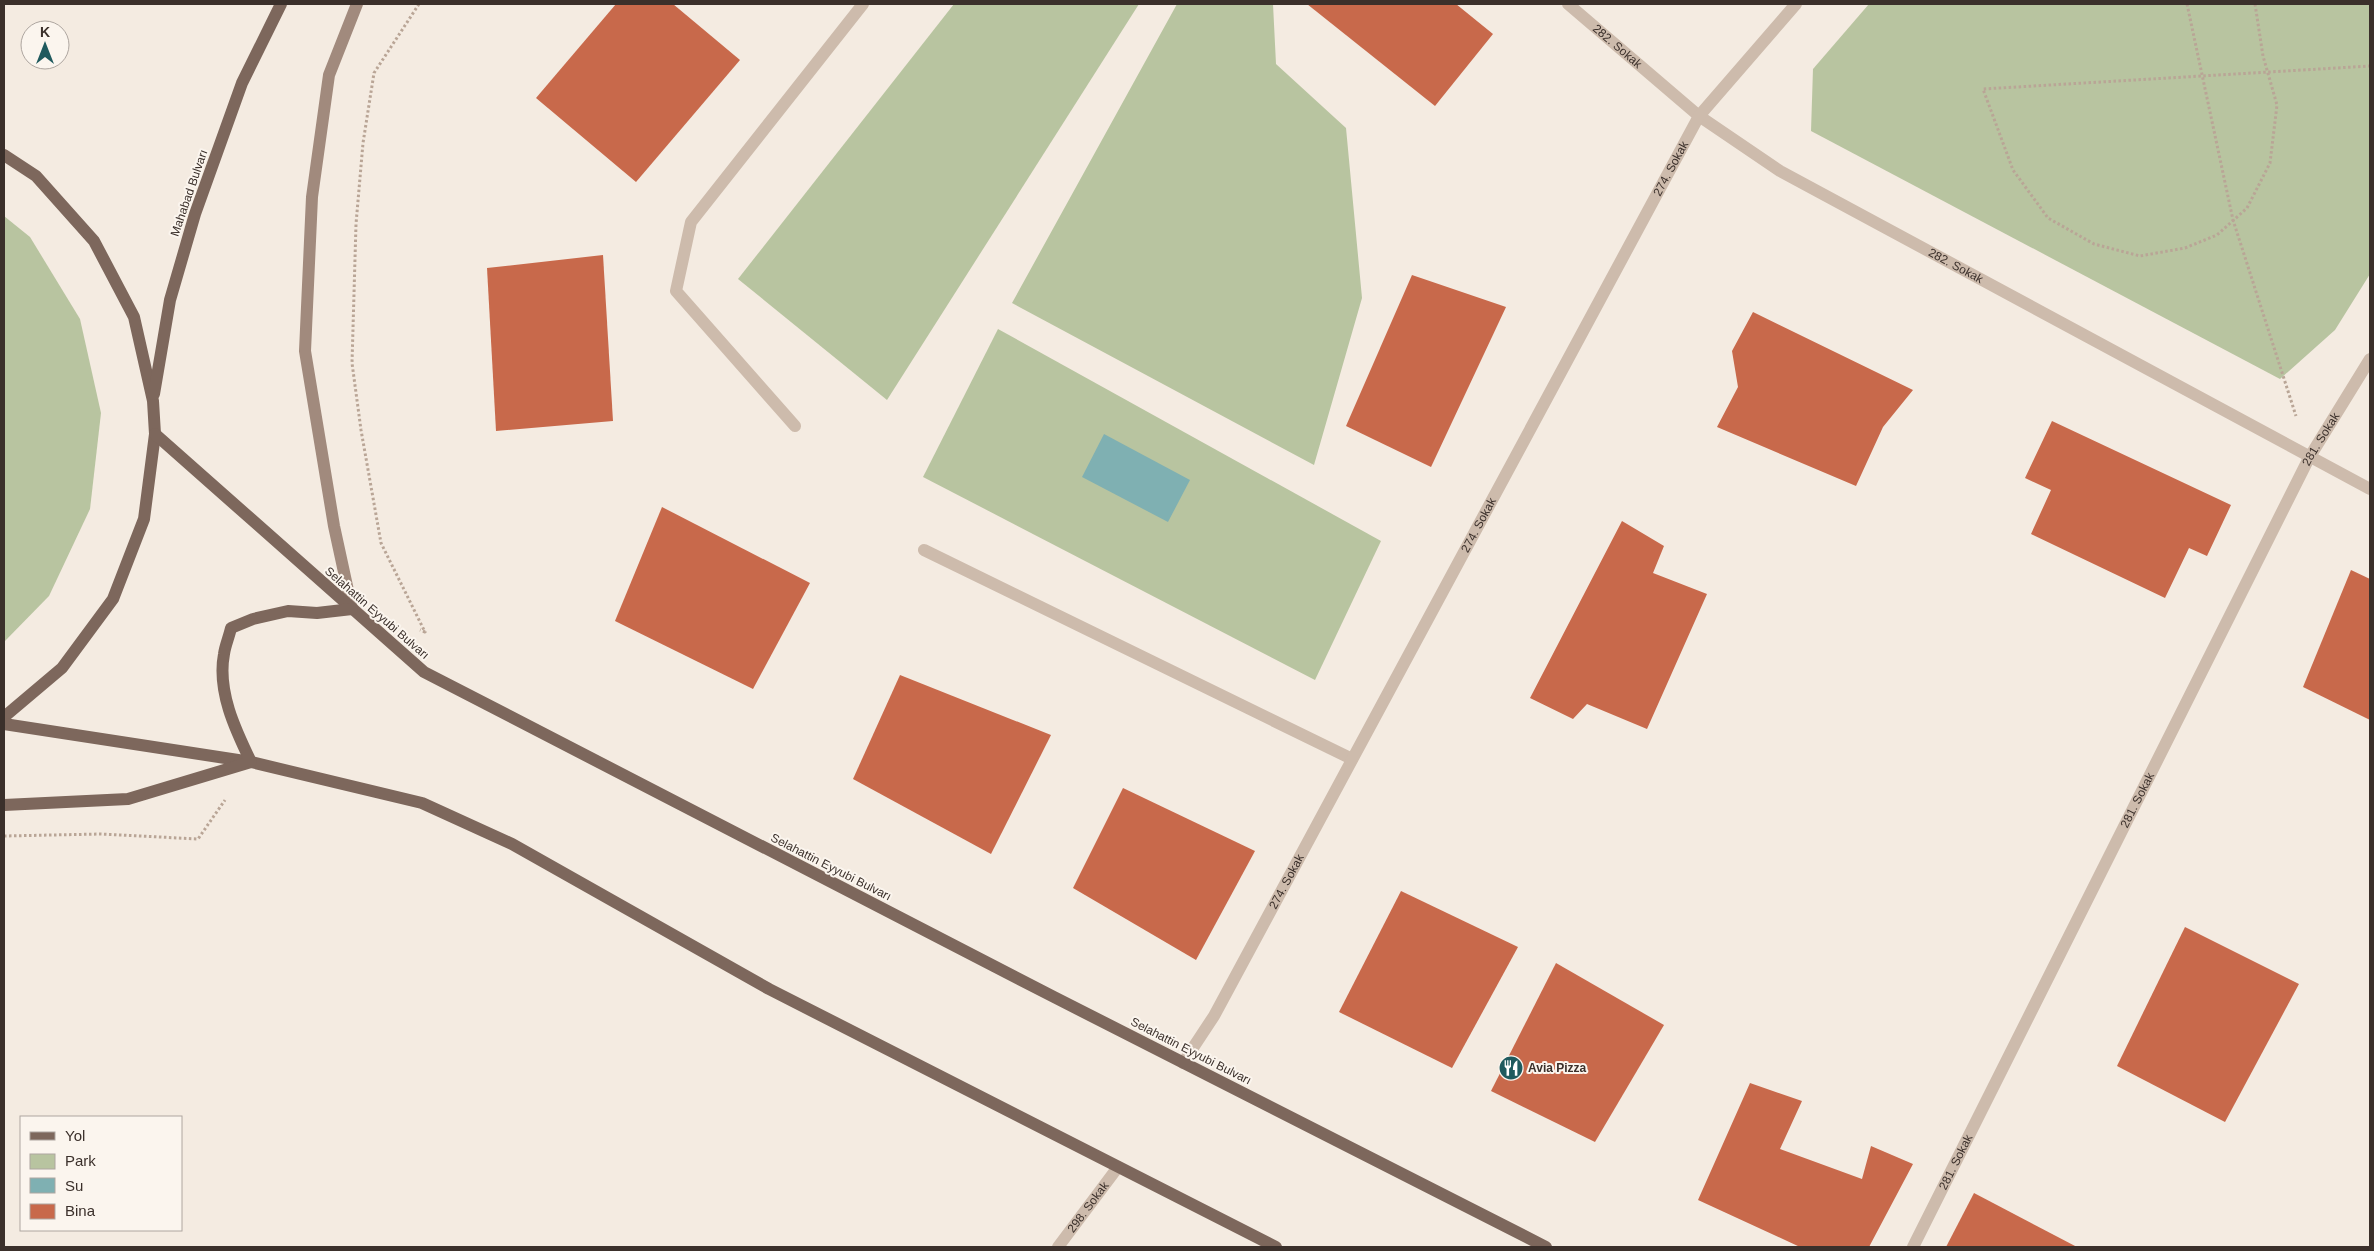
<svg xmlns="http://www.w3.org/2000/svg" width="2374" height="1251" font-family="Helvetica,sans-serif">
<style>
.green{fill:#b8c4a0}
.water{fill:#7fb0b2}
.building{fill:#c8694b}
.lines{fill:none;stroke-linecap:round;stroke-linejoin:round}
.path{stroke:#b9a596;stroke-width:3;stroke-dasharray:2.5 2.5;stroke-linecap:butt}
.service{stroke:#cdbbac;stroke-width:12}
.minor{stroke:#cdbbac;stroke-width:12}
.secondary{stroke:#a18a7d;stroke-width:12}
.primary{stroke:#7d675c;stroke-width:12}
.labels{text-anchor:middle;stroke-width:4;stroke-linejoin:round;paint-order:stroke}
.street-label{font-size:12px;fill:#3b302b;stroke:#fbf5ee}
.poi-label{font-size:12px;font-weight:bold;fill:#3b302b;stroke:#fbf5ee;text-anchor:start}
</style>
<rect width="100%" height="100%" fill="#f4ebe1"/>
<g class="green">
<path d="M954,4H1139L887,400L738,279Z"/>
<path d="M1177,4H1273L1276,64L1346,128L1362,298L1314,465L1012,303Z"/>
<path d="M1869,4H2370V274L2335,330L2280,379L1811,131L1813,69Z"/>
<path d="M4,216L30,237L80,319L101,413L90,509L49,596L4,642Z"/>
<path d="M998,329L1381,541L1315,680L923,477Z"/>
</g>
<path class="water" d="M1104,434L1190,480L1168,522L1082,477Z"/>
<g class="building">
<path d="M616,4H673L740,60L636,182L536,98Z"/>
<path d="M1307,4H1456L1493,34L1435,106Z"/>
<path d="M603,255L613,421L496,431L487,268Z"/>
<path d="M1412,275L1506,307L1431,467L1346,426Z"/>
<path d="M1753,312L1913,390L1883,427L1856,486L1717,427L1738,387L1732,351Z"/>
<path d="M2052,421L2231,505L2207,556L2189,548L2165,598L2031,534L2051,490L2025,478Z"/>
<path d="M662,507L810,583L753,689L615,621Z"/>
<path d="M1622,521L1664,546L1653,573L1707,594L1647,729L1587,704L1573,719L1530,698Z"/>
<path d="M2351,570L2370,579V720L2303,687Z"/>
<path d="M900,675L1051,735L991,854L853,779Z"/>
<path d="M1123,788L1255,851L1196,960L1073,888Z"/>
<path d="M1401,891L1518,947L1452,1068L1339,1012Z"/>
<path d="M2185,927L2299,984L2225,1122L2117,1066Z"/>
<path d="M1556,963L1664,1025L1595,1142L1491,1091Z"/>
<path d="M1750,1083L1802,1101L1780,1149L1862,1179L1871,1146L1913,1164L1869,1247H1800L1698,1200Z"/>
<path d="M1974,1193L2077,1247H1946Z"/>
</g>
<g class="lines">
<g class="path">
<path d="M419,4L374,73L363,143L356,224L352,363L361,430L381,543L425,632L420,630"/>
<path d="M2187,4L2233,220L2296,416"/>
<path d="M2255,4L2263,56L2277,105L2270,163L2247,208L2217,235L2185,248L2140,256L2094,244L2048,218L2013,170L1983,89L2370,66"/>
<path d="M4,836L101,834L198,839L225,800"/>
</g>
<g class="service">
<path d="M795,426L676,291L691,222L863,4"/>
<path d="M924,550L1352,759"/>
</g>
<g class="minor">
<path id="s1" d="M1568,4L1699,116L1780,171L2370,489"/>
<path id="s2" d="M1183,1063L1214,1016L1699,116L1796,4"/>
<path id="s3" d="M1058,1247L1118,1167"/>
<path id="s4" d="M1913,1247L2309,458L2370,359"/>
</g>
<path class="secondary" d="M352,609L334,526L305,351L312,197L329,75L357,4"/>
<g class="primary">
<path d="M4,155L36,176L94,241L134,317L153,401L155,434L144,519L113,599L62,668L4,717"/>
<path d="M154,394L170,300L195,214L242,83L281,4"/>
<path d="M155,434L424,672L1054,997L1546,1247"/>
<path d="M4,724L251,762L422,803L512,844L769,989L1276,1247"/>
<path d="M4,805L128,799L251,762C235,729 217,691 224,654C225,646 229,637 231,628L253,619L288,611L317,613L352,609"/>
</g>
</g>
<defs>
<symbol id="restaurant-disc" viewBox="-11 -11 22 22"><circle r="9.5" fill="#1f5a5e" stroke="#fbf5ee"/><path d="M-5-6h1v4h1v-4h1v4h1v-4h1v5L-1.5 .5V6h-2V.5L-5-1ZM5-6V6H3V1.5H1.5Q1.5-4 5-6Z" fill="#fff"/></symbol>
</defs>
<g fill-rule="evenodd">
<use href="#restaurant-disc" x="1497" y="1054" width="28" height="28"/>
</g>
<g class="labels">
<g class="street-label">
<text dy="4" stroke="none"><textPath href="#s1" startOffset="65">282. Sokak</textPath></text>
<text dy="4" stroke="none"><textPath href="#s2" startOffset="1019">274. Sokak</textPath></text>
<text transform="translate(189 193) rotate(-71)" y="4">Mahabad Bulvarı</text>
<text dy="4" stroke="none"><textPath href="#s1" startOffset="470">282. Sokak</textPath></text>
<text dy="4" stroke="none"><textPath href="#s4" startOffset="905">281. Sokak</textPath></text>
<text dy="4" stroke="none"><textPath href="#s2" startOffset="614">274. Sokak</textPath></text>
<text transform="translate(377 613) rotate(41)" y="4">Selahattin Eyyubi Bulvarı</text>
<text dy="4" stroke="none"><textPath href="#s4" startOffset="500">281. Sokak</textPath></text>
<text transform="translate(831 867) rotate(27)" y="4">Selahattin Eyyubi Bulvarı</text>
<text dy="4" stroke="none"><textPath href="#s2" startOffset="209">274. Sokak</textPath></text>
<text transform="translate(1191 1051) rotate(27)" y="4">Selahattin Eyyubi Bulvarı</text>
<text dy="4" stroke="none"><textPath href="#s4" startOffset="95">281. Sokak</textPath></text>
<text dy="4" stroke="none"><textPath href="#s3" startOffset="50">298. Sokak</textPath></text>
</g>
<g class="poi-label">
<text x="1528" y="1072">Avia Pizza</text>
</g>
</g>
<rect width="2374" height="1251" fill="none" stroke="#3b302b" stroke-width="10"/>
<rect x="20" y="1116" width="162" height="115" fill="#fbf5ee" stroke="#aea6a0"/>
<rect x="30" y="1132" width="25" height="8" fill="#7d675c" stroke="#aea6a0"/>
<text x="65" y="1141" font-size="15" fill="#3b302b">Yol</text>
<rect x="30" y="1154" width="25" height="15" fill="#b8c4a0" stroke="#aea6a0"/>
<text x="65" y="1166" font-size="15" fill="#3b302b">Park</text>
<rect x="30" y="1178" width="25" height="15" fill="#7fb0b2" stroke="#aea6a0"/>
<text x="65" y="1191" font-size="15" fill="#3b302b">Su</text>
<rect x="30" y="1204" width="25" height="15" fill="#c8694b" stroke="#aea6a0"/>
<text x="65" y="1216" font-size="15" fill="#3b302b">Bina</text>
<g transform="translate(45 45)"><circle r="24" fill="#fbf5ee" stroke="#aea6a0"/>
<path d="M0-4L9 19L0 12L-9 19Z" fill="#1f5a5e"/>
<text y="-8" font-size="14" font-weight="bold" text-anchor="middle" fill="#3b302b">K</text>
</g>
</svg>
